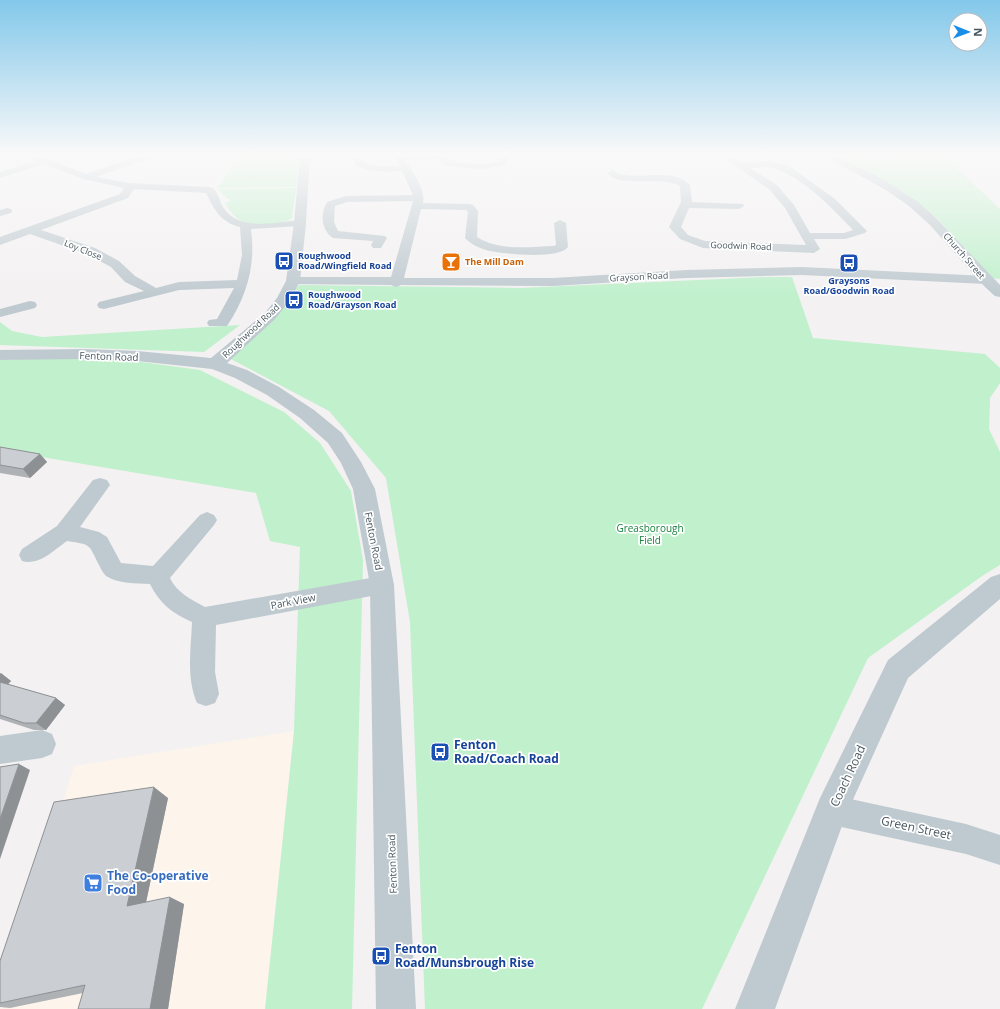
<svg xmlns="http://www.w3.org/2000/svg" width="1000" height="1009" font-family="'Open Sans',sans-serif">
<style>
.commercial{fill:#fdf5ec}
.green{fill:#c0f0cc}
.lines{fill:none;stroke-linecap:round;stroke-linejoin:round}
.minor{fill:#bfcad0;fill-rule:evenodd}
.tertiary{fill:#bfcad0;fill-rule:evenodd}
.wall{fill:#afb2b5}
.shaded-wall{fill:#8e9194}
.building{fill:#cbcfd3;stroke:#8e9194}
.labels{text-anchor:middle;stroke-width:3.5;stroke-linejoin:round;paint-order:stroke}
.far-street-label{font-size:9px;fill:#48575f;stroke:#fff}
.far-transit-label{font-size:9px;font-weight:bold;fill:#164399;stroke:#fff;text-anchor:start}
.far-food-label{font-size:9px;font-weight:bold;fill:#c56008;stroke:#fff;text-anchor:start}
.street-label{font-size:10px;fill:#48575f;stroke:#fff}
.park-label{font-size:10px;fill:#17833e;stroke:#fff}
.near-transit-label{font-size:12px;font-weight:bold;fill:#164399;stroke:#fff;text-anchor:start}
.near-street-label{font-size:12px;fill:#48575f;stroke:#fff}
.near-shop-label{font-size:12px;font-weight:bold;fill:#366cbe;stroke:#fff;text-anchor:start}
</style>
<rect width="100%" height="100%" fill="#f3f1f1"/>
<path class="commercial" d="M294,731L265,1009H0L74,766Z"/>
<g class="green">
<path d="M241,155H299L296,187L217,188Z"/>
<path d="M835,155H873L880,159L910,155H943L1000,209V279L991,278L938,219L910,197Z"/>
<path d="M296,188L292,218C280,227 249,227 237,218C232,214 228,208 225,203L230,201V199H227L218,189Z"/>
<path d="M766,277H792L813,338L985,354L1000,368V383L990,398L989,429L1000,452V565L982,576L868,658L702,1009H425L410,622L386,478L329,411L229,358L281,310L299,285L520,288Z"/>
<path d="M0,322L12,331L42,337L240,325L204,352L0,345Z"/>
<path d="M65,358L134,361L200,370L284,412L320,443L351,491L363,560L352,1009H265L294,731L300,547L270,541L256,493L0,450V360Z"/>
</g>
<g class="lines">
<g class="minor">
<path d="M26,155H38L86,174L144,155H159L96,177L129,183L210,187C218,189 219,201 223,207C238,232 277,222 300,220L306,223L300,226L251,229C256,265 247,296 227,326H209L207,323L209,320L217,319L234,288L179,290L104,309L99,308L97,305L99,302L144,291L125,282L111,267L87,254L30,234L0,245V237L120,194L124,188L83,179L44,164L0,178V172L35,161ZM134,189L206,193C214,209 220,222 240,227L242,255L237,280L179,282L156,288L135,276L119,261L95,248L41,230L128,198Z"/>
<path d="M353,155H362V162L374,166H399L394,155H449V161H451L482,164L499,161L503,155H512L505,165L482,169L446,166L441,164L440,159L405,160C412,171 426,189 423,203L469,204L473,205L478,211L477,237C499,251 528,247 553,246L556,245L554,223L560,220L566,223L568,247C559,260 501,254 486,250C479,248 473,245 467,240L465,238L468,212L466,210L421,209L404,278H553L686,270L802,267L986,276L992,280L986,284L802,275L686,278L553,286L401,285L396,287L391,285L288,284L287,281L293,277H391L413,201L347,202L335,206L334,222L338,231L385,236L387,238L381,248H373L371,245L373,241L333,238C321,230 320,214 327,202L346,196L413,195L402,171C386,172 370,173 355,165Z"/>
<path d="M719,155H730L742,163L769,161L789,166L835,199L867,231L865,233L845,239H814L820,249L814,253L703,248L680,239L669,227L681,202L680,186C661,175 620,189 607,173L612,170C615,171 617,173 620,174C639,180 675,167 690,185L692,202L743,204L744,206L739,209L689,208L681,227L688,235L705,241L806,245L785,208L769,189ZM769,167C800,174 831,207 853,230L844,233H810L794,205L777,185L750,168Z"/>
<path d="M7,208L11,209L12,211L11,213L0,216V210Z"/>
<path d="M30,301L35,302L37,305L35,308L0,317V309Z"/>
<path d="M100,478L107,480L110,485L80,527L99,532L107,537L121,563L153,566L200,515L207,512L214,515L217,520L214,525L170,578C176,592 192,600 205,607L382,576L390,578L393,585L390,592L382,594L216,625L215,672L219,694L215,703L206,706L197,703C186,677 191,649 192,622C173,614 159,603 150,584C136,583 118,584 106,576C103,573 101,569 99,565C88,544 93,545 67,541C54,550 39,566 22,561L19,555L22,549L57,526L93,480Z"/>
<path d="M42,730L52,734L56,744L52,754L42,758L0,764V736Z"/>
<path d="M832,795L966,824L1000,835V865L966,854L832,825L822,820L817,810L822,800Z"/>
</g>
<g class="tertiary">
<path d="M300,155H310L306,223L300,281L291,299L275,319L227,363L247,370L279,387L314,410L342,433L361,462L375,489L394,585L416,1009H376L370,585L353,489L341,463L328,443L300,418L267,395L235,378L212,369L137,361L85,359L0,360V350L85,349L137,351L211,358L265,313L277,298L286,281L294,223Z"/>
<path d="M822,155H835L882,179L918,202L938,220L1000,285V297L995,296L985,287L930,225L909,206L886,190Z"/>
<path d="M1000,574V599L908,678L846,815L775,1009H735L820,798L888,660L991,577Z"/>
</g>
</g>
<g class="wall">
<path d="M0,447L40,454L47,462L30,478L0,473Z"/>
<path d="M0,673L11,681L8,684L56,698L65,705L46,730H34L0,719Z"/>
<path d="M168,798L146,902L184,904L168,1009H78L83,993L10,1008L0,1007V961Z"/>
</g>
<g class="shaded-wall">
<path d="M40,454L47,462L30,478L23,469Z"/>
<path d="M1,673L11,681L4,688L0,684V674Z"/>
<path d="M56,698L65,705L46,730L36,723Z"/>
<path d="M19,764L30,770L0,859V819Z"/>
<path d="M154,787L168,798L144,912L127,906Z"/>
<path d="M170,897L184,904L168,1009H150Z"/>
</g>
<g class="building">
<path d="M0,447L40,454L23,469L0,465Z"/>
<path d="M0,682L56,698L36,723H24L0,715Z"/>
<path d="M19,764L0,819V767Z"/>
<path d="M154,787L127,906L170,897L150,1009H78L85,985L0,1003V961L54,802Z"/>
</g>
<linearGradient id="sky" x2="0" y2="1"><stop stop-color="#83c8ea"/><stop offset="0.52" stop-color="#faf9f9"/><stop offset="1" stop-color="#faf9f9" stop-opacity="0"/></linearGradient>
<rect width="1000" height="297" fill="url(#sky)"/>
<defs>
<symbol id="bus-square" viewBox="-11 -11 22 22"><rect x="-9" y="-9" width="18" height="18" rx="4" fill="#1a4fb4" stroke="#fff"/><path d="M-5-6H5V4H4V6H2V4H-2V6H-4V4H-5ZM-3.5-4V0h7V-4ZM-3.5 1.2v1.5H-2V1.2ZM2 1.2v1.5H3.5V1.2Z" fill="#fff"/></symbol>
<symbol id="bar-square" viewBox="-11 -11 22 22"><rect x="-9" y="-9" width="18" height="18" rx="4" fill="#e8710a" stroke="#fff"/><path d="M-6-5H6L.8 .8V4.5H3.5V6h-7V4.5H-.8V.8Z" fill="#fff"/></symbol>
<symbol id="supermarket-square" viewBox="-11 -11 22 22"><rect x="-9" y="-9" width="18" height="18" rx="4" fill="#3f7fe0" stroke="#fff"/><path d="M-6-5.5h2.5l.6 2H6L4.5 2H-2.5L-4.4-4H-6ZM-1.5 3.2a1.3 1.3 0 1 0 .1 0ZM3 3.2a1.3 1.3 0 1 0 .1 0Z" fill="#fff"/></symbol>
</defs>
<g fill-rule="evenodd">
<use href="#bus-square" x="273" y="250" width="22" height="22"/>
<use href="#bar-square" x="440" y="251" width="22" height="22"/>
<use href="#bus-square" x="838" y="252" width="22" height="22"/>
<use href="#bus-square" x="283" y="289" width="22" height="22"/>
<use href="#bus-square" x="429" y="741" width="22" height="22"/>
<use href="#supermarket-square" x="82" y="872" width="22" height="22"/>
<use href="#bus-square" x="370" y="945" width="22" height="22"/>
</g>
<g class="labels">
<g class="far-street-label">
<text transform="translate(741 246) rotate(2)" y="3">Goodwin Road</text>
<text transform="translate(83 250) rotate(22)" y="3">Loy Close</text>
<text transform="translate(964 256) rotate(49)" y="3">Church Street</text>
<text transform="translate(639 277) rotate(-3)" y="3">Grayson Road</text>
<text transform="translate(251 331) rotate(-43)" y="3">Roughwood Road</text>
</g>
<g class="far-transit-label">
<text x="298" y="259">Roughwood<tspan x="298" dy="10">Road/Wingfield Road</tspan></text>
<text x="849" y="284" text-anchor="middle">Graysons<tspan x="849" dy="10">Road/Goodwin Road</tspan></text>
<text x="308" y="298">Roughwood<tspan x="308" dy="10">Road/Grayson Road</tspan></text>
</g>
<g class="far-food-label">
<text x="465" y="265">The Mill Dam</text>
</g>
<g class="street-label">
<text transform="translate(109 356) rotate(2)" y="4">Fenton Road</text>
<text transform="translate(374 541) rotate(79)" y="4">Fenton Road</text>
<text transform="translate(293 601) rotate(-11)" y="4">Park View</text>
<text transform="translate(392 864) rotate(-92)" y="4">Fenton Road</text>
</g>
<g class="park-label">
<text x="650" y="532">Greasborough<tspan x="650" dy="12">Field</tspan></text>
</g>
<g class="near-transit-label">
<text x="454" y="749">Fenton<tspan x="454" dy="14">Road/Coach Road</tspan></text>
<text x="395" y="953">Fenton<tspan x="395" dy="14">Road/Munsbrough Rise</tspan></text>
</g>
<g class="near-street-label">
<text transform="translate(848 776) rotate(-65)" y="4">Coach Road</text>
<text transform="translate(916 828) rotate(12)" y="4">Green Street</text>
</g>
<g class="near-shop-label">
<text x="107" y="880">The Co-operative<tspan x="107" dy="14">Food</tspan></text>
</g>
</g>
<g transform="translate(968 32) rotate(91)"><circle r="19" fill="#ffffff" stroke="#b6bcbf"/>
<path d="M0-3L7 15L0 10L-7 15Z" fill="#188ee7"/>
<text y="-6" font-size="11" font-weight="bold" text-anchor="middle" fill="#48575f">N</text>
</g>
</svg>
